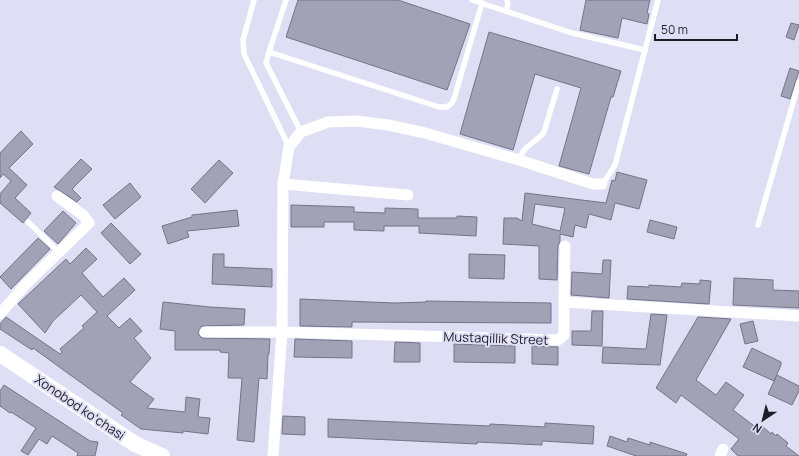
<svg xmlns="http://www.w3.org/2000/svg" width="799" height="456" font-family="Manrope,sans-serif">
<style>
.building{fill:#a2a2b7;stroke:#747488;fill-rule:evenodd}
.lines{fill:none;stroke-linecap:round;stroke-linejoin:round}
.service{stroke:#fff;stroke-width:5.5}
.minor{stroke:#fff;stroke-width:11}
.secondary{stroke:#fff;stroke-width:16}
.labels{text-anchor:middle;stroke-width:4;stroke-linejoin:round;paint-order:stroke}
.street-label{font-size:13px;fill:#1d1d25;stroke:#dedef5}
</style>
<rect width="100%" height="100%" fill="#dedef5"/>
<g class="building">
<path d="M298,0H398L470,24L447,90L286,37Z"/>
<path d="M586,0H650L647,13L649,14L647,24L622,18L618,38L580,30Z"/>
<path d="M791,23L799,25L794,40L786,37Z"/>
<path d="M489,32L621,71L613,97H611L589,174L559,166L581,88L535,74L513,150L460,134Z"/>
<path d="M790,68L799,71L790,99L781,96Z"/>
<path d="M21,131L33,144L9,168L27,185L15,198L31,213L23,223L0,203V194L11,181L3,174L0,178V153Z"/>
<path d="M81,159L92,169L72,189L81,198L77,202L54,187Z"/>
<path d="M219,160L233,173L205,203L191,189Z"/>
<path d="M617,172L647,180L639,209L615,203L611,220L589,214L586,228L575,225L573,237L560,234V241L558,246L557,280L539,279V246L503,244L504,218H517L522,221L525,193L606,203L612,180L615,181ZM535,204L565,208L560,231L532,224Z"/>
<path d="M130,183L141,197L115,219L103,205Z"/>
<path d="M291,205L354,207V212L385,213V208L418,209V218H457V216L477,217L476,236L419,233V226H384V231L354,230V222H324V227H291Z"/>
<path d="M237,210L239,226L187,231L189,237L168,244L162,226L192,217V215Z"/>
<path d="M63,211L76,223L58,244L44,231Z"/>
<path d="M650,220L677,227L674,239L647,232Z"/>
<path d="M111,223L141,254L130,264L101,233Z"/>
<path d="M38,238L50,249L11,289L0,277Z"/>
<path d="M86,248L97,259L82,273L103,297L124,278L135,290L107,316L119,328L130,318L142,331L134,338L151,358L130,382L154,399L147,408L185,412L186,397L200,399L198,417L210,418L208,434L183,431V433L141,429L121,415L123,413L33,348L32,350L0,329V324L6,317L60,354L62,352L60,349L84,328L82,326L97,312L81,295L53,321L45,333L18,304L66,259L70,264Z"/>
<path d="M213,254H224V267L272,269V287L212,284Z"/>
<path d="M469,254L505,255L504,279L469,278Z"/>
<path d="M603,260H611L609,298L571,295L572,272L602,274Z"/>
<path d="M734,278L773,280V290L799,291V308L733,305Z"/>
<path d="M700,280L711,281L709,304L627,299L628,286L649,287V285L681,287L682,283L700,284Z"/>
<path d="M300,299L394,303L426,302V301L551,303V323L352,322V327L300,326Z"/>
<path d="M163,302L210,307L245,309L244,325L202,326L198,332L199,335L202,338L270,339L269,354H268L267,379L259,378L254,442L237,440L242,378H228L229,353L220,352V350H175V331L160,329Z"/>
<path d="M592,311H603L602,346L572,345V331H591Z"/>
<path d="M651,314L667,315L660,365L602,363L603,347L646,349Z"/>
<path d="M698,317L731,319L696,380L716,395L726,382L744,395L733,410L761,431L763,427L771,434L772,432L776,436L777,434L788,443L786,446L799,456H738L731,449L739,439L681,395L676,403L656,388Z"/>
<path d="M753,321L758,341L745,344L740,324Z"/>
<path d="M295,339L352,341V358L294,357Z"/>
<path d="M395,342L420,343V362H394Z"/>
<path d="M454,344L515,346V363L454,362Z"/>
<path d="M532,346L558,347V365L532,364Z"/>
<path d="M752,348L781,362V365L774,381L743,367Z"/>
<path d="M777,375L799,386V391L792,405L768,394Z"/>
<path d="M4,385L90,441L98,442L95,456H77L78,453L52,436L47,444L39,439L28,455L21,451L36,428L11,412L10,413L0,406V391Z"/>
<path d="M283,416L305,417V435L282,434Z"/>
<path d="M328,419L490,426V424L545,427V423L594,426L593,444L542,441V445L477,442V444L328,437Z"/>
<path d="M610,436L627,442L628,438L650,445V442L687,454L686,456H636L607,446Z"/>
</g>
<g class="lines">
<g class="service">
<path d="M254,0L243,40L244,54L289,147"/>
<path d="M472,0L572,33L645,50"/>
<path d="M506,11L508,4L507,0"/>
<path d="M269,52L286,0"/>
<path d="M301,132L266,63L269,52L439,107H447L451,104L454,99L482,3"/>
<path d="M519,160C524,144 535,144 544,132L557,89"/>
<path d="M602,184L606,179L615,165L658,0"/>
<path d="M28,222L59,252"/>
<path d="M758,225L799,82"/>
</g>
<g class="minor">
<path d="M283,184L408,195"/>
<path d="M564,302L565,246"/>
<path d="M0,314L26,284L89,223L83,215L57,196"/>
<path d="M205,332H282L558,340L564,335V302L799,316"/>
<path d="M273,456L282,332L283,184L289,147L301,132L328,122L357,121L388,125L425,133L519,160L593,184H602"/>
<path d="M720,456L723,449"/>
</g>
<path class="secondary" d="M0,354L135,444L162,456"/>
</g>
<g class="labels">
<g class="street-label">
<text transform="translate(496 338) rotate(2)" y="5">Mustaqillik Street</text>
<text transform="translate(80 407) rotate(34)" y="5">Xonobod koʻchasi</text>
</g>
</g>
<g transform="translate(763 420) rotate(215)" stroke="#dedef5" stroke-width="3" paint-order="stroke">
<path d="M0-3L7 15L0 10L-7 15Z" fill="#1d1d25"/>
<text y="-6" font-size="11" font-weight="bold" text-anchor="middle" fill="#1d1d25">N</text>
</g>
<path d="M655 34v6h82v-6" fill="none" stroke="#1d1d25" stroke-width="2"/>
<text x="661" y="34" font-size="12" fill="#1d1d25" stroke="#dedef5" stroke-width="3" paint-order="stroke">50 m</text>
</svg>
